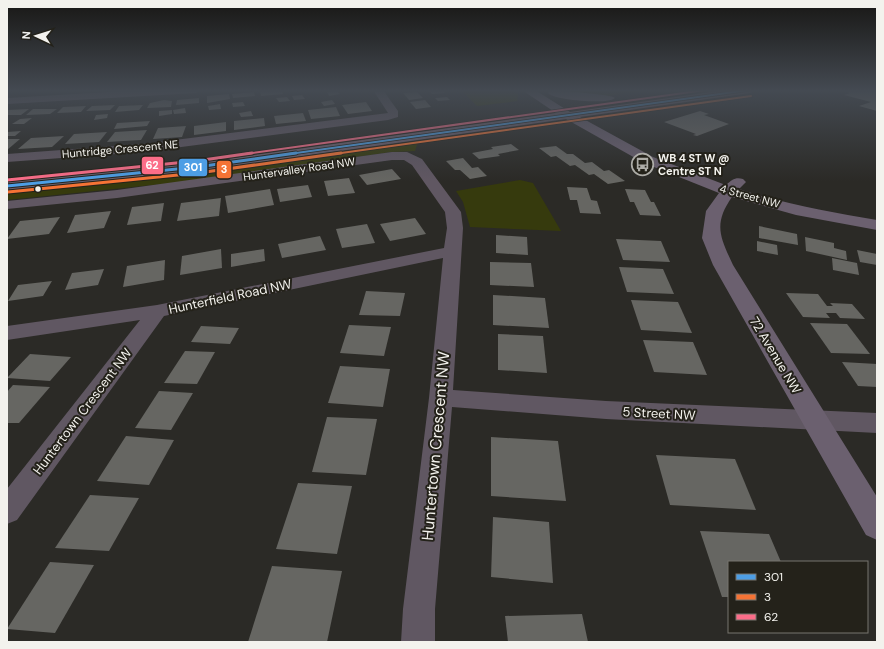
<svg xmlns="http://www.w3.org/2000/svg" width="884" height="649" font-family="'DM Sans',sans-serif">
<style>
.green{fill:#363a0d}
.building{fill:#666662}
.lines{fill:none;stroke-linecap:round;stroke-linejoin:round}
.street{fill:#605762;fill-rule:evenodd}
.secondary{fill:#6b606f;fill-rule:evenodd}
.bus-1-far1-casing{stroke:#24221a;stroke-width:3.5}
.bus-1-casing{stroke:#24221a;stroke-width:5}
.bus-2-far1-casing{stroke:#24221a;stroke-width:3.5}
.bus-2-casing{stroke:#24221a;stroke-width:5}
.bus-3-far1-casing{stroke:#24221a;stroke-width:3.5}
.bus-3-casing{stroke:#24221a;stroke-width:5}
.bus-1-far1{stroke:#4d9ee5;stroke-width:2}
.bus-1{stroke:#4d9ee5;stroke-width:3}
.bus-2-far1{stroke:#f57335;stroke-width:2}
.bus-2{stroke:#f57335;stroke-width:3}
.bus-3-far1{stroke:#fb6d88;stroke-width:2}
.bus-3{stroke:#fb6d88;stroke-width:3}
.bus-dot{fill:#f3f2ed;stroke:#24221a;stroke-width:1.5}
.labels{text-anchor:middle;stroke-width:4;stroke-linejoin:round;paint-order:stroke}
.far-street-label{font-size:11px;fill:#f3f2ed;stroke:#24221a}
.far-poi-label{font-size:11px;font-weight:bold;fill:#f3f2ed;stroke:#24221a;text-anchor:start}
.street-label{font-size:13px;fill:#f3f2ed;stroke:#24221a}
.near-street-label{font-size:16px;fill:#f3f2ed;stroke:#24221a}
.line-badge{stroke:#24221a;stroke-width:1.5}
.badge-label{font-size:11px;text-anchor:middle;font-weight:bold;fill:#fff}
</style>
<rect width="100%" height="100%" fill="#2b2a26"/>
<g class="green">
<path d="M461,90H512L518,94L517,101L477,106Z"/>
<path d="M552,90H649L606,96Z"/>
<path d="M418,142L415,151L391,152L182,182L7,200V191L67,187L68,185L185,173Z"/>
<path d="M520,180L533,183L561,231L470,227L463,202L456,191Z"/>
</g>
<g class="building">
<path d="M282,90L283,94L261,96L260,91Z"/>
<path d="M442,90L445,93L432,94L429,91Z"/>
<path d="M841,90H877V111L859,106L871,102L844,95L850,93Z"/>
<path d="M337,91L340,94L329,96L327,92Z"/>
<path d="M254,92L255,96L233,98L232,94Z"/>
<path d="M417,92L423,98L409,100L403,93Z"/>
<path d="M229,94L230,99L207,103V96Z"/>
<path d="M302,95L305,99L294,100L292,96Z"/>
<path d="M287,97L290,101L279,102L276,98Z"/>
<path d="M447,97L450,100L438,101L435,98Z"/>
<path d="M199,98V103L176,105L177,100Z"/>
<path d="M164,100L172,101L171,107L147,108L150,103Z"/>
<path d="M332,100L335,104L324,106L321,102Z"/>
<path d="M425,100L431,107L416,109L410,102Z"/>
<path d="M243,102L245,106L233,107L232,103Z"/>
<path d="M366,102L372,111L348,114L342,105Z"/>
<path d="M220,104L221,109L209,110L208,106Z"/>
<path d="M115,105L110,110L86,111L92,106Z"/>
<path d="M143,105L139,110L115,112L119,106Z"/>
<path d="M86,106L81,112L57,113L63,107Z"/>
<path d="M336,107L340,116L311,119L308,110Z"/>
<path d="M185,108L186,113L174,114L173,110Z"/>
<path d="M29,109L21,115H7V110Z"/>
<path d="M33,109H57L50,114L26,115Z"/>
<path d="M172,110V114L159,116V111Z"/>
<path d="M251,111L253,116L241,117L239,113Z"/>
<path d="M700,111L709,114L704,115L729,124L697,136L693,135L696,134L664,122Z"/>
<path d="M303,113L306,121L276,124L274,116Z"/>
<path d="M108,114L107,118L94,120L96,115Z"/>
<path d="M32,118L24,124H12L20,119Z"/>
<path d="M264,118L265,126L234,130V121Z"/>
<path d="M150,121L147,126L114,129L117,123Z"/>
<path d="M226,122V131L194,135V126Z"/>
<path d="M186,126L182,137L153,139L158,128Z"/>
<path d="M147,130L141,140L107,142L115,132Z"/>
<path d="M21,131L15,136H7V132Z"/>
<path d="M107,132L99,142L65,144L74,134Z"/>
<path d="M64,136L52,147L18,149L31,138Z"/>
<path d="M7,139H20L7,150Z"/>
<path d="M511,144L519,150L498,154L500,156L479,159L472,153L493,149L491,147Z"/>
<path d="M556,146L567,154H573L585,163L592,162L604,171L609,170L625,181L608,184L594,174L589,175L575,165L570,166L556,156L551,157L539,148Z"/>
<path d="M463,158L472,168L478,167L487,176L470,179L460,170H455L446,161Z"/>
<path d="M392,169L401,179L367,185L359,175Z"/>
<path d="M349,178L355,193L328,196L324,181Z"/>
<path d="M308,185L312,197L280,202L277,189Z"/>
<path d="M567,187L587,188L591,200L597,201L601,214L580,213L577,200H570Z"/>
<path d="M270,189L274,205L228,213L225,196Z"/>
<path d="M625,189L645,190L651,202H654L661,216L640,215L634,202H630Z"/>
<path d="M221,198L219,216L177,221L181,203Z"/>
<path d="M164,203L161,221L127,225L132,207Z"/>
<path d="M111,211L104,228L67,233L75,215Z"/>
<path d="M60,217L49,234L7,239L20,221Z"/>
<path d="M415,218L426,234L390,241L380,224Z"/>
<path d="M367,224L375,243L342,248L336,229Z"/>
<path d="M759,226L797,234L798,245L759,238Z"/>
<path d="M496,235L527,237L528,255L496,253Z"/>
<path d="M320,236L326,250L282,258L278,244Z"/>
<path d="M805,237L834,243V248L846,251L847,260L806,251Z"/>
<path d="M616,239L661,241L670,262L623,260Z"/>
<path d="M757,241L777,245L778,255L757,251Z"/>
<path d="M221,249L222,268L180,275L182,256Z"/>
<path d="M264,249L265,261L231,267V254Z"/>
<path d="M857,250L877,254V265L860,262Z"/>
<path d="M832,258L857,263L859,275L833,270Z"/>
<path d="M165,260L164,280L123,287L127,266Z"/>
<path d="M490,262L531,263L534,287L490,285Z"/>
<path d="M619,267L663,269L674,294L627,292Z"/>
<path d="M104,269L98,285L65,290L72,273Z"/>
<path d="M52,281L43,296L8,301L18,285Z"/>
<path d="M366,291L405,293L400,316L359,315Z"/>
<path d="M786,293L818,294L827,306H833L830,303L852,304L865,319L840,318L836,313H826L830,318L803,317Z"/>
<path d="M493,295L545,298L549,328L493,325Z"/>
<path d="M631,300L678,302L692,333L641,330Z"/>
<path d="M810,323L847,324L870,354L831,353Z"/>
<path d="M349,325L391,327L384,356L340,353Z"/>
<path d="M201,326L239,328L230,344L191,342Z"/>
<path d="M498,334L543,336L547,373L498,370Z"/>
<path d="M643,340L693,342L707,375L654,372Z"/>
<path d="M185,351L215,352L197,384L164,383Z"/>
<path d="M30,354L71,357L50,381L7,378Z"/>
<path d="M842,362L877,364V387L858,386Z"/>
<path d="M340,366L390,369L383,407L328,403Z"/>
<path d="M13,385L50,387L19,423H7V392Z"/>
<path d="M159,391L193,393L171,430L135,428Z"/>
<path d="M327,417L377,419L366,475L312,472Z"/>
<path d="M126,436L174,440L149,485L97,481Z"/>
<path d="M491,437L558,441L566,501L491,496Z"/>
<path d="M656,455L735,459L756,510L670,505Z"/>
<path d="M298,483L352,486L337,554L276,549Z"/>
<path d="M90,495L139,498L109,551L55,548Z"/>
<path d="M493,517L549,522L553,583L491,577Z"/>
<path d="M700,531L769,534L781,562H729V597H722Z"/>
<path d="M50,562L94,565L55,633L7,629Z"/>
<path d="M272,566L342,571L327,642H248Z"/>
<path d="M582,614L588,642H508L505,616Z"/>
</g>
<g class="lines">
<g class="street">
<path d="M142,90H201L196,93L7,104V98Z"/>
<path d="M373,90H383L398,111V117L388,120L143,152L7,162V154L143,144L388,113Z"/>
<path d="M392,152H407L422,159L461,212L463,228L453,390L606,401L877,413V433L606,419L452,407L435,609V642H401L403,609L429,398L443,258L164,316L17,520L7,524V489L140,320L7,340V326L157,305L444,248L447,228L445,212L412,165L404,160H392L117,198L7,209V201L117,190Z"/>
</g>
<g class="secondary">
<path d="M522,90H535L570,112L725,90H755L750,93L580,117L653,157L723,184L726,185C732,180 735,177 743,179L746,182L739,189C784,204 830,212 877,220V230L796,215L732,197C713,224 720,237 733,265L877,497V540L866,535L713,265L702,238L706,211L719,193L644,163L566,119L197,171L7,191V181L197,163L556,113Z"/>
<path d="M556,90C565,92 612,94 615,98C609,105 553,100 548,93L549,91Z"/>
</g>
<defs>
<path id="bus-1-far1" d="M289,154L748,90"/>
<path id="bus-1" d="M7,186L197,167L296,153"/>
<path id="bus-2-far1" d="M334,154L751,96"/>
<path id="bus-2" d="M8,192L198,173L341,153"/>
<path id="bus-3-far1" d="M245,154L705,90"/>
<path id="bus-3" d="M7,180L196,161L252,153"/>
</defs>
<use href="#bus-1-far1" class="bus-1-far1-casing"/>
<use href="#bus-1" class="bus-1-casing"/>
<use href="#bus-2-far1" class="bus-2-far1-casing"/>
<use href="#bus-2" class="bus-2-casing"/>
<use href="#bus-3-far1" class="bus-3-far1-casing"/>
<use href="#bus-3" class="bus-3-casing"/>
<use href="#bus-1-far1" class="bus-1-far1"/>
<use href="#bus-1" class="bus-1"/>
<use href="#bus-2-far1" class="bus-2-far1"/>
<use href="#bus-2" class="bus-2"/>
<use href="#bus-3-far1" class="bus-3-far1"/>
<use href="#bus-3" class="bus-3"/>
</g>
<linearGradient id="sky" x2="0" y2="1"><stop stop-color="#181715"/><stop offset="0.5" stop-color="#444a52"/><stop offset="1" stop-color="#444a52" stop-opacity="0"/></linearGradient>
<rect width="884" height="181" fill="url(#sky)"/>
<defs>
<symbol id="bus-ring" viewBox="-11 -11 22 22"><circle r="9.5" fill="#24221a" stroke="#adaca7" stroke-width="1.5"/><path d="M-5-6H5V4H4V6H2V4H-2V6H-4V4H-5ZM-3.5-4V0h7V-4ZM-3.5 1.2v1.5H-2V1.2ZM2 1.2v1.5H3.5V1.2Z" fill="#adaca7"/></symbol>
</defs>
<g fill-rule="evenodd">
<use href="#bus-ring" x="630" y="152" width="25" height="25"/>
</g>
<circle class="bus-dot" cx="38" cy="189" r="3.5"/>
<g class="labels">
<g class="far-street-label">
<text transform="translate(120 149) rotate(-5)" y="4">Huntridge Crescent NE</text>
<text transform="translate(299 169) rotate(-8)" y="4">Huntervalley Road NW</text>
<text transform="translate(750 196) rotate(15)" y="4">4 Street NW</text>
</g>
<g class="far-poi-label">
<text x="658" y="162">WB 4 ST W @<tspan x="658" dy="13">Centre ST N</tspan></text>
</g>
<g class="street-label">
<text transform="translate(230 296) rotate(-12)" y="5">Hunterfield Road NW</text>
<text transform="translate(776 355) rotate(59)" y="5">72 Avenue NW</text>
<text transform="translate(82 411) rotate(-53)" y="5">Huntertown Crescent NW</text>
<text transform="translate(659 413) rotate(3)" y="5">5 Street NW</text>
</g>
<g class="near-street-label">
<text transform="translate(435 446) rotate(-85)" y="6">Huntertown Crescent NW</text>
</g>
</g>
<g class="line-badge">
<rect x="141" y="156" width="23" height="19" rx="4" fill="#fb6d88"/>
<rect x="178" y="158" width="30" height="19" rx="4" fill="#4d9ee5"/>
<rect x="216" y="160" width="16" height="19" rx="4" fill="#f57335"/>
</g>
<g class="badge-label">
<text x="152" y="169">62</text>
<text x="193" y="171">301</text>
<text x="224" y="173">3</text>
</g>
<rect width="884" height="649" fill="none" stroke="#f3f2ed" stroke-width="16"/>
<rect x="728" y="561" width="140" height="72" fill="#24221a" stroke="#77756e"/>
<rect x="736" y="574" width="20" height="6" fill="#4d9ee5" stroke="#77756e"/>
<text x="764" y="581" font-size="12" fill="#f3f2ed">301</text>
<rect x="736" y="594" width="20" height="6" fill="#f57335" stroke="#77756e"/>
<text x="764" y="601" font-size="12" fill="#f3f2ed">3</text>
<rect x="736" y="614" width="20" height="6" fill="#fb6d88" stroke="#77756e"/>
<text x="764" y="621" font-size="12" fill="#f3f2ed">62</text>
<g transform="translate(36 36) rotate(274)" stroke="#24221a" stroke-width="3" paint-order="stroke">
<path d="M0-3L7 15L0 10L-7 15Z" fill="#f3f2ed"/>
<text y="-6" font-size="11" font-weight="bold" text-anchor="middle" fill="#f3f2ed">N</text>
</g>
</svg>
